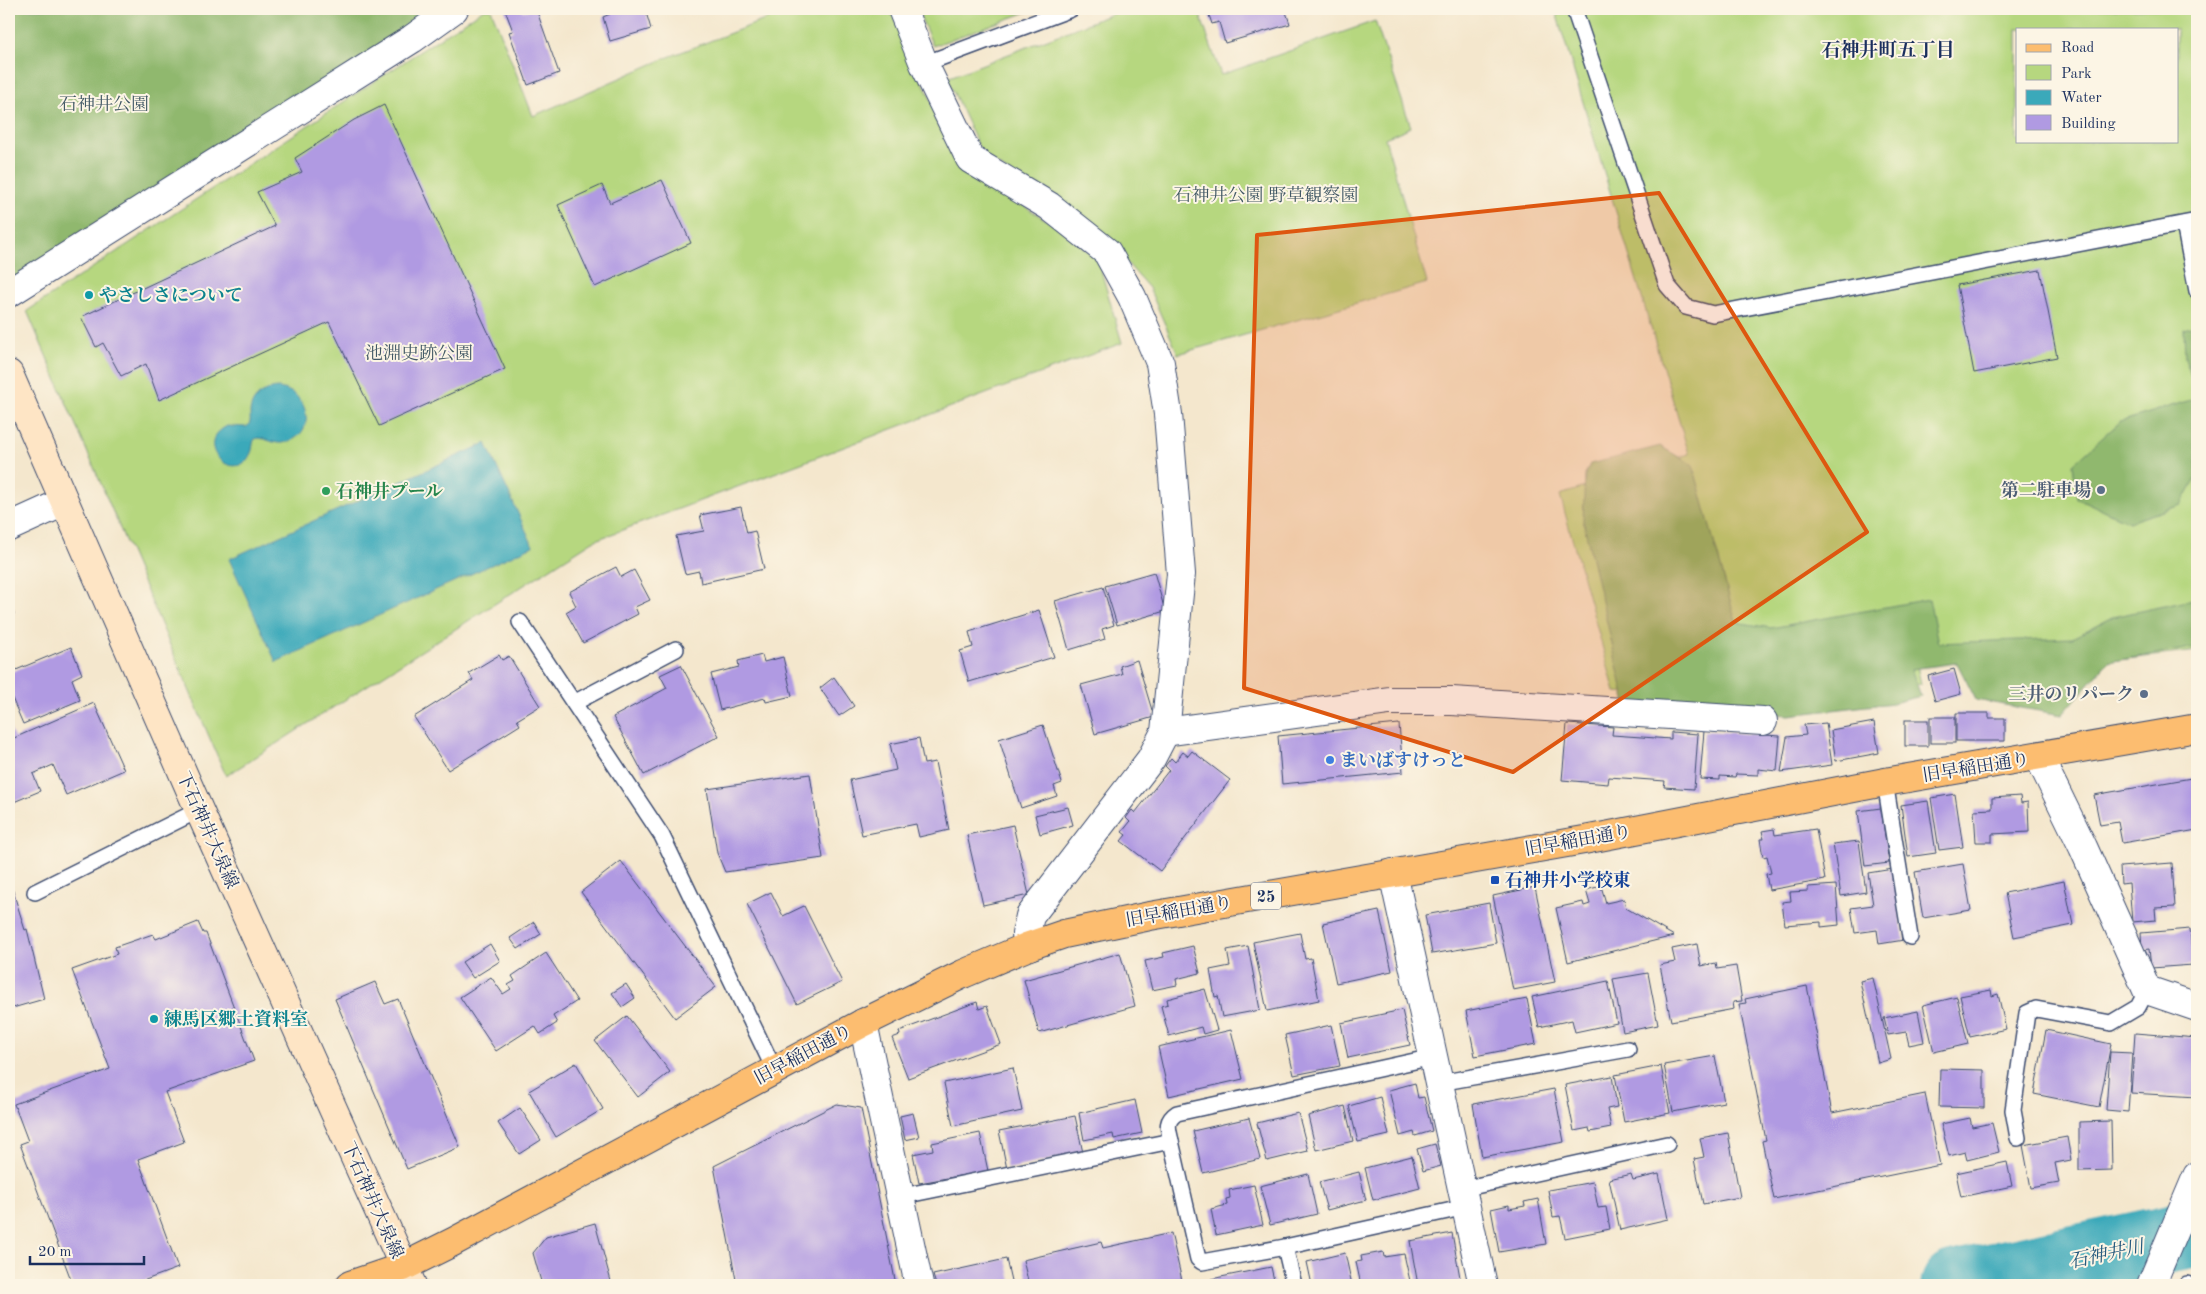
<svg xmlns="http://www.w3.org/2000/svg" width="2206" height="1294" font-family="'Old Standard TT','Noto Serif JP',serif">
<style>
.green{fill:#b6d77f;stroke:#68836e;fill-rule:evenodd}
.forest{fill:#90b86e;stroke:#567466}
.water{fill:#3ba9ba;stroke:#2b6c8c}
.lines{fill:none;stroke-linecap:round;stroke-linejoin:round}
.river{stroke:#3ba9ba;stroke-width:69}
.building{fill:#b09ae2}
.lane-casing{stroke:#3c4b6f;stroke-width:18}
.street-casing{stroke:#3c4b6f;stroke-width:30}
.secondary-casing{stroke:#3c4b6f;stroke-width:30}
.primary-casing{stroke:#3c4b6f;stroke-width:30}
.lane{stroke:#fff;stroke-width:15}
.street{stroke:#fff;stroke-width:28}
.secondary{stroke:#fee5c5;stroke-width:28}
.primary{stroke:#fcbd6f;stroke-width:28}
.marked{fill:#de5710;fill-opacity:0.2;stroke:#de5710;stroke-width:4;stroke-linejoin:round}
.culture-dot{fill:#0f9aa8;stroke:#fcf5e5;stroke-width:2}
.service-dot{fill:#5c6f8a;stroke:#fcf5e5;stroke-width:2}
.leisure-dot{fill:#2e9e5b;stroke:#fcf5e5;stroke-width:2}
.shop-dot{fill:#3f7fe0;stroke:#fcf5e5;stroke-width:2}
.transit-dot{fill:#1a4fb4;stroke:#fcf5e5;stroke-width:2}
.labels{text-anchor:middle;stroke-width:4;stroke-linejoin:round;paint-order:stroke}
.shield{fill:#fcf5e5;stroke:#5e6a86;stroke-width:1}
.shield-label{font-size:16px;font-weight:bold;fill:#1b2f5e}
.park-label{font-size:18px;fill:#425966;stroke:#fcf5e5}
.culture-label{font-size:18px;font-weight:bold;fill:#0d838f;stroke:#fcf5e5;text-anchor:start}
.service-label{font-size:18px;font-weight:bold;fill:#4e5e75;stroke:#fcf5e5;text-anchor:end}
.leisure-label{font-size:18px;font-weight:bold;fill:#27864d;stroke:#fcf5e5;text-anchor:start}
.shop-label{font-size:18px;font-weight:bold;fill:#366cbe;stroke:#fcf5e5;text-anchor:start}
.street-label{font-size:18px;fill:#1b2f5e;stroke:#fcf5e5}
.transit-label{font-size:18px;font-weight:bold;fill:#164399;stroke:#fcf5e5;text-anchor:start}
.neighbourhood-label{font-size:19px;font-weight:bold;fill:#1b2f5e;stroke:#fcf5e5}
.water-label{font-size:19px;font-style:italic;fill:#265a7e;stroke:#fcf5e5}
</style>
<rect width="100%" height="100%" fill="#fcf5e5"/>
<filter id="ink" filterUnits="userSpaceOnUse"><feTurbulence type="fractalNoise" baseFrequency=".02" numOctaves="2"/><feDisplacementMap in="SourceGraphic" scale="10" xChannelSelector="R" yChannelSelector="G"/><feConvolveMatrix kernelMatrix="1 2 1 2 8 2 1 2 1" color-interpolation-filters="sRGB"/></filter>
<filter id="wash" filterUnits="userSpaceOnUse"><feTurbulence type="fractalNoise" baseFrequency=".0096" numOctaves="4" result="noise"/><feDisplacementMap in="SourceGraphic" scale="20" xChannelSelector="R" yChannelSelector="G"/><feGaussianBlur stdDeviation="1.12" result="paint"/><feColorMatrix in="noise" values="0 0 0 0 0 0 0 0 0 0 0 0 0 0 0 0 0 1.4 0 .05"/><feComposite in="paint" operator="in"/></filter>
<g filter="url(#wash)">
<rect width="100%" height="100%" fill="#f4e7cd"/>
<g class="green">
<path d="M484,9H491L533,116L666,58L793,9H890L961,166L1065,232L1098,260L1122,343L593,541L226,776L27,311Z"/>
<path d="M917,9H1035L933,46Z"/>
<path d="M1125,9H1198L1221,75L1375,21L1411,127L1385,138L1427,283L1178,354L1149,288L1106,239L982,154L947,78Z"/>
<path d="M1555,9H2197V651L1970,677L1964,653L1916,662L1921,684L1763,702L1615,692L1560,495L1689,454ZM2017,29H2177V141H2017Z"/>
</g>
<g class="forest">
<path d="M9,9H446L20,278L9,274Z"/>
<path d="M2197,325V394L2185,358L2184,329Z"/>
<path d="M2197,398V476L2181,505L2129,522L2077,498L2073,464L2120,422Z"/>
<path d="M1660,446L1693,465L1736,622L1771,628L1929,599L1938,643L2072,638L2112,617L2197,599V647L2108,662L2062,715L1976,700L1957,663L1911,669L1921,696L1893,703L1789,715L1626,704L1583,520L1585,474L1590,464Z"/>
</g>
<g class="water">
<path d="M277,388C308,390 319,432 287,442C275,446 268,438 257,438L254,440C252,446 253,450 250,455C235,485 190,445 227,426L246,427L249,425C251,420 250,418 250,413C251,398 263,390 277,388Z"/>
<path d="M486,443L533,546L276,662L229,559Z"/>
</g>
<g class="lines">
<path class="river" d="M1955,1285L2197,1233"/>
</g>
<g id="blocks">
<g class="building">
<path d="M509,9H522V11L536,9L559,73L528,85L509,32L513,31L505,10Z"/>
<path d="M608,9H645L651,29L610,41L603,17L610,14Z"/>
<path d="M1207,9H1285L1290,24L1225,43L1219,22L1212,24Z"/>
<path d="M384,105L505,369L379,426L329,322L159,400L146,364L121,376L103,343L96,347L81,317L275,226L257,192L302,172L295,158L354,120Z"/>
<path d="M662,180L691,243L595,287L558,205L602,185L610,203Z"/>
<path d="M2040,270L2057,357L1974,373L1957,285Z"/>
<path d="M741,507L747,533L755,531L764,569L701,583L699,571L685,574L676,536L704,531L700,515Z"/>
<path d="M616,567L621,577L634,570L650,600L635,607L638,614L583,643L566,612L576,606L569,592Z"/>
<path d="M1154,572L1165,611L1117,625L1105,586Z"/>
<path d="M1103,587L1114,625L1102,629L1105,639L1069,650L1055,601Z"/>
<path d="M9,593L14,614L9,616Z"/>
<path d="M1039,610L1054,657L969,682L960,651L973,647L969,632Z"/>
<path d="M71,647L82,674L72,679L80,700L23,724L9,691V673Z"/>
<path d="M499,655L502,660L509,656L540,706L517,720L520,725L448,770L414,717L473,680L469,673Z"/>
<path d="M762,655L764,662L783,657L792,696L766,702L765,698L720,710L711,674L739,667L738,661Z"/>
<path d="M1137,660L1154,717L1095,734L1081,685L1122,674L1120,666Z"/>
<path d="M681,665L719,736L644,775L613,717L667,688L660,675Z"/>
<path d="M1954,669L1961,694L1935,701L1928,676Z"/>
<path d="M834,677L854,706L839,716L820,688Z"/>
<path d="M94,703L124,770L66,795L53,765L33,774L40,791L9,804V725L14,738Z"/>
<path d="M1956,713H1989V718H2005V741H1956Z"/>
<rect x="1930" y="717" width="25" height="26"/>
<rect x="1905" y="720" width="23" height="26"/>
<path d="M1874,722L1879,753L1836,761L1831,730Z"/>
<path d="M1826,723L1832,765L1781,772L1787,737L1806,735L1804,725Z"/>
<path d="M1399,724L1403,772L1282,784L1278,736Z"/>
<path d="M1567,724L1613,727L1612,735L1671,739V732L1698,734L1694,789L1664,787L1665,781L1609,777L1608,784L1562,780Z"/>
<path d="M1043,725L1062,783L1054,786L1057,796L1021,808L999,739Z"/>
<path d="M1704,731L1780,736L1777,771L1758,769V775L1736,774L1735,777L1720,776V780L1700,779Z"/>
<path d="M919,738L924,764L935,762L949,830L919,837L916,824L862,835L850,780L896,770L890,744Z"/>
<path d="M1192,751L1230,780L1160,871L1121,841L1126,835L1122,832L1130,822L1126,818L1132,810L1135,813L1169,770L1165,766L1171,758L1175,762L1183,752L1188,756Z"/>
<path d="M810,774L823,858L725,872L717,853L707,789Z"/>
<path d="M2197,777V830L2122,843L2118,822L2100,825L2094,795Z"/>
<path d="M1955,794L1963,847L1939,850L1931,798Z"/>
<path d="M2020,796L2021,803L2028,802L2029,832L1992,834V842H1976L1974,810L1992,809V798Z"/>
<path d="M1928,801L1936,853L1908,857L1901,805Z"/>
<path d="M1068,807L1073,825L1040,834L1035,815Z"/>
<path d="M1881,808L1889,863L1865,866L1858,811Z"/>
<path d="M1013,825L1029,895L983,905L967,835Z"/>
<path d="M1774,829L1775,835L1816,829L1825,880L1769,890L1766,874L1771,873L1767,856L1763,857L1760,839H1764L1762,831Z"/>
<path d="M1859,841L1866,892L1841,896L1833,844Z"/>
<path d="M621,861L716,987L675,1018L581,892Z"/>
<path d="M2172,863L2175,907L2155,908L2156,920L2132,922L2129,883L2121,884L2120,867Z"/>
<path d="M1963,864L1971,910L1923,918L1915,872Z"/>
<path d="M1893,869L1904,940L1879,944L1877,930L1855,933L1851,908L1873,905L1868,873Z"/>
<path d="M2064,881L2073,925L2014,937L2005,893Z"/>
<path d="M1836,885L1839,925L1821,927V922L1785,925L1782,902L1791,901L1790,892L1808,891V887Z"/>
<path d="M1601,886L1606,903L1624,899L1626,908L1674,936L1568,962L1556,908L1583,902L1584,906L1590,904L1586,890Z"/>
<path d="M1535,887L1555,982L1513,990L1493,896Z"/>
<path d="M12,888L25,930L27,929L44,999L9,1009V889Z"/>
<path d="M771,892L783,916L804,906L842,982L797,1004L747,904Z"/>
<path d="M1489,903L1496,943L1432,954L1425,915Z"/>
<path d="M1379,911L1392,971L1336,983L1323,923Z"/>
<path d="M198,922L203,933H206L254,1061L165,1092L184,1142L138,1159L178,1268L132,1285H73L20,1144L28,1141L14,1104L110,1069L72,970L117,954L115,947L153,934L156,939Z"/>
<path d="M534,922L541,934L518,949L510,938Z"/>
<path d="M2190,929L2193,965L2151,968L2149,949L2142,950L2141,933Z"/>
<path d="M1300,933L1305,959L1311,958L1319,1000L1267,1011L1253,942Z"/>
<path d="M490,944L500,961L473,978L462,962Z"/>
<path d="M1697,944L1701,966L1716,963L1717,969L1736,966L1742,1001L1733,1002L1734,1009L1671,1021L1660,965L1675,962L1672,949Z"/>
<path d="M1193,946L1200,973L1176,979L1177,985L1152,990L1145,961L1164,957L1163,953Z"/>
<path d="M1248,946L1260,1010L1222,1017L1218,996L1215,997L1210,970L1230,966L1227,950Z"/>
<path d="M546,953L577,1001L553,1016L557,1023L540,1034L535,1026L496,1051L460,997L491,977L503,994L511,989L508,985L515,981L512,976Z"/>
<path d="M1120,953L1135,1006L1039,1033L1024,980Z"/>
<path d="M1648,973L1658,1025L1623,1032L1613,979Z"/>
<path d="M1873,978L1891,1059L1878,1063L1860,981Z"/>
<path d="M1608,981L1617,1023L1575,1032L1572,1020L1539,1027L1532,997Z"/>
<path d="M375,982L385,1004L398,999L460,1147L407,1169L335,999Z"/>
<path d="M626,984L635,998L622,1007L612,993Z"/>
<path d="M1807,986L1832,1113L1925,1094L1940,1165L1774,1199L1762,1141L1766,1140L1739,1004L1746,1003L1745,999Z"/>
<path d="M1205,989L1217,1030L1203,1034L1201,1027L1169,1036L1161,1006L1168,1004L1167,999Z"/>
<path d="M1991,990L1992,996L1998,994L2006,1029L1970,1037L1960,996Z"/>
<path d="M1957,997L1968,1044L1934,1052L1923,1005Z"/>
<path d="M1527,999L1536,1044L1475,1056L1466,1011Z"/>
<path d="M977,1002L979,1009L987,1006L1001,1044L908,1078L892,1038L900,1035L899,1031Z"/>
<path d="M1402,1010L1410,1045L1348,1058L1341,1023Z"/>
<path d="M1918,1011L1924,1042L1909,1045L1906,1032L1888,1035L1884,1018Z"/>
<path d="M627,1016L670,1072L638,1097L595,1041Z"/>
<path d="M1331,1025L1340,1066L1294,1075L1285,1035Z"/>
<path d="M1231,1030L1243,1079L1169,1096L1158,1047Z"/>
<path d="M2046,1030L2111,1044L2099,1107L2034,1094Z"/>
<path d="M2135,1033L2197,1038V1097L2131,1093Z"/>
<path d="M2110,1052L2132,1053L2128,1112L2106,1110Z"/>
<path d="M1715,1056L1724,1102L1673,1112L1664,1065Z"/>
<path d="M576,1063L603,1109L556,1137L529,1091Z"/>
<path d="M1661,1066L1670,1113L1624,1122L1615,1075Z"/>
<path d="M1013,1068L1022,1111L953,1126L944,1083Z"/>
<path d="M1940,1069L1984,1070V1108L1939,1107Z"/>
<path d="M1612,1076L1617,1107L1607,1109L1611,1128L1590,1132L1589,1128L1574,1131L1565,1085Z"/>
<path d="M1415,1083L1418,1098L1424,1097L1432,1131L1415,1136L1414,1132L1400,1136L1389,1090Z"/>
<path d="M1554,1089L1564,1142L1482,1157L1473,1104Z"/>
<path d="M1380,1097L1389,1135L1358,1142L1349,1106Z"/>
<path d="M1135,1100L1142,1133L1114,1139L1113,1134L1084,1140L1079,1113Z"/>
<path d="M837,1104L861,1108L896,1285H737L714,1166Z"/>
<path d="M1345,1106L1353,1141L1316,1150L1308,1116Z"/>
<path d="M520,1108L541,1140L519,1154L498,1123Z"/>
<path d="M913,1113L919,1137L905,1140L900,1116Z"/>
<path d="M1298,1113L1308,1151L1267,1161L1257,1123Z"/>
<path d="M1075,1116L1083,1153L1007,1169L999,1131Z"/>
<path d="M1249,1118L1260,1159L1203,1173L1193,1131Z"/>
<path d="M1970,1118L1972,1127L1992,1123L1999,1152L1967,1160L1965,1152L1949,1156L1941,1124Z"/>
<path d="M2111,1121L2112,1170L2079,1171V1122Z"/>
<path d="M980,1133L988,1171L919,1183L913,1154L933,1150L932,1143Z"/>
<path d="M1728,1133L1740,1197L1703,1204L1694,1159L1704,1157L1700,1138Z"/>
<path d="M2067,1137L2071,1160L2055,1163L2059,1183L2031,1188L2023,1145Z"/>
<path d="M1435,1144L1441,1166L1423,1171L1417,1149Z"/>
<path d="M1412,1156L1420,1188L1373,1200L1365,1168Z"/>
<path d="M2007,1162L2012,1186L1961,1197L1956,1173Z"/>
<path d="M1359,1172L1366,1200L1327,1210L1319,1182Z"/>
<path d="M1308,1174L1317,1214L1270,1225L1260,1186Z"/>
<path d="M1631,1174L1633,1180L1659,1174L1668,1219L1620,1230L1609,1179Z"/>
<path d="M1593,1182L1598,1208L1606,1207L1610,1229L1565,1238L1560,1216L1553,1217L1548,1190Z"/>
<path d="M1254,1185L1263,1225L1216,1235L1211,1209L1227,1205L1226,1199L1230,1198L1229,1190Z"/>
<path d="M1538,1199L1546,1244L1499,1252L1491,1209L1509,1205V1209L1525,1206L1524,1202Z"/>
<path d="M595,1223L612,1285H542L533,1253L546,1237Z"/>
<path d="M1171,1233L1183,1285H1029L1023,1260L1101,1242L1103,1248Z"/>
<path d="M1452,1233L1461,1283L1418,1285L1410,1241Z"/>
<path d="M1383,1252L1384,1257L1404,1254L1410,1281L1390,1285H1361L1356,1262L1362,1261L1361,1256Z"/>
<path d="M1345,1253L1352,1285H1312L1307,1262Z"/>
<path d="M1006,1259L1012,1285H936L933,1275Z"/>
<path d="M1271,1267L1275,1285H1212L1211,1279Z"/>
</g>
</g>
</g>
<g filter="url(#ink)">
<use href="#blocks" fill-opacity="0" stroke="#3c4b6f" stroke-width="1"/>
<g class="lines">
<defs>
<g id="lane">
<path d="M1574,9L1667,285L1686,307L1713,314L2197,221"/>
<path d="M924,64L1071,9"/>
<path d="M2184,224L2197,291"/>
<path d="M520,622L662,836L774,1069"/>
<path d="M574,703L676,649"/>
<path d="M1885,782L1910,937"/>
<path d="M35,892L199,810"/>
<path d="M1433,1057L1177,1113C1165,1121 1168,1128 1171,1141L1198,1259L1202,1262L1285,1247L1466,1207"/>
<path d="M1439,1083L1628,1049"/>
<path d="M2018,1138L2013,1110L2027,1013L2036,1009L2111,1023L2138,1007L2147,990"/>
<path d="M1462,1189L1667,1144"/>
<path d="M898,1197L1171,1141"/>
<path d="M1285,1247L1294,1285"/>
<path d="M2187,1284L2188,1285"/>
</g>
<g id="street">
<path d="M902,9L924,64L970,159L1049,206L1107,252L1132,297L1160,363L1168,414L1181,574L1165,732L1151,759L1030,916L1026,934L1029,946"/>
<path d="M9,293L412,39L454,9"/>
<path d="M9,527L64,502"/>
<path d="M1165,732L1389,701H1452L1763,721"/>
<path d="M2039,757L2083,847L2147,990L2197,1007"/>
<path d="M1393,873L1483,1285"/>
<path d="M863,1023L919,1285"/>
<path d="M2151,1285L2197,1176"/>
</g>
<path id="secondary" d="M9,374L199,810L412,1285"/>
<path id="primary" d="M350,1285L403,1267L453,1242L863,1023L963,974L1029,946L1064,934L1150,916L1584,840L1885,782L2197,728"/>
</defs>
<use href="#lane" class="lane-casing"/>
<use href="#street" class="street-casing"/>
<use href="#secondary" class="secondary-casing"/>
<use href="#primary" class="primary-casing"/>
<use href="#lane" class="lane"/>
<use href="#street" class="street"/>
<use href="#secondary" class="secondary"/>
<use href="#primary" class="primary"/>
</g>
</g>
<path class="marked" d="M1659,193L1867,532L1513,772L1244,688L1257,235Z"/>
<g class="culture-dot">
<circle cx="89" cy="295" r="5"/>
<circle cx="154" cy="1019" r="5"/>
</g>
<g class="service-dot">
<circle cx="2101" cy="490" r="5"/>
<circle cx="2144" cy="694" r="5"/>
</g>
<circle class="leisure-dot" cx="326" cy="491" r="5"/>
<circle class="shop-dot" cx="1330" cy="760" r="5"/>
<rect class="transit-dot" x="1490" y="875" width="10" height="10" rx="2.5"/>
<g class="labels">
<rect class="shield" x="1251" y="882.5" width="30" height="27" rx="4"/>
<g class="shield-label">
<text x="1266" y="902">25</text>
</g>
<g class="park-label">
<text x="104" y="110">石神井公園</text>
<text x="1266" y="201">石神井公園 野草観察園</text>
<text x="419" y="359">池淵史跡公園</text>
</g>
<g class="culture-label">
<text x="99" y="301">やさしさについて</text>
<text x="164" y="1025">練馬区郷土資料室</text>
</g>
<g class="service-label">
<text x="2091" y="496">第二駐車場</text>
<text x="2134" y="700">三井のリパーク</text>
</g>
<g class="leisure-label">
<text x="336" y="497">石神井プール</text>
</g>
<g class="shop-label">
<text x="1340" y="766">まいばすけっと</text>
</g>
<g class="street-label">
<text transform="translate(1976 767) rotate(-9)" y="6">旧早稲田通り</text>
<text transform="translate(208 830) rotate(66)" y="6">下石神井大泉線</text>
<text transform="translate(1578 840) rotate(-10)" y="6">旧早稲田通り</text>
<text transform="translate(1179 911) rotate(-10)" y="6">旧早稲田通り</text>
<text transform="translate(803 1054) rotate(-28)" y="6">旧早稲田通り</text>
<text transform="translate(373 1200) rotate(66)" y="6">下石神井大泉線</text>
</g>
<g class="transit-label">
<text x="1505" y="886">石神井小学校東</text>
</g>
<g class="neighbourhood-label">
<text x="1888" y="56">石神井町五丁目</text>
</g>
<g class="water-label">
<text transform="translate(2106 1253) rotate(-12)" y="7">石神井川</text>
</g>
</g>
<rect width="2206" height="1294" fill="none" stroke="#fcf5e5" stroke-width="30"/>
<rect x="2016" y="28" width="162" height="115" fill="#fcf5e5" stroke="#a2a6af"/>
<rect x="2026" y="44" width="25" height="8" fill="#fcbd6f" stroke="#a2a6af"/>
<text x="2061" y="52" font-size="15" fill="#1b2f5e">Road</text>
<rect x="2026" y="65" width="25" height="15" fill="#b6d77f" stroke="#a2a6af"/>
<text x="2061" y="78" font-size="15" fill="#1b2f5e">Park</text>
<rect x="2026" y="90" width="25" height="15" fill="#3ba9ba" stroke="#a2a6af"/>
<text x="2061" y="102" font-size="15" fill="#1b2f5e">Water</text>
<rect x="2026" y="115" width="25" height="15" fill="#b09ae2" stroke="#a2a6af"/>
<text x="2061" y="128" font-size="15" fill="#1b2f5e">Building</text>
<path d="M30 1256v8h114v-8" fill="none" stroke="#1b2f5e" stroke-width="2.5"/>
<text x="38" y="1256" font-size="15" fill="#1b2f5e" stroke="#fcf5e5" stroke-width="4" paint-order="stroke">20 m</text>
</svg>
